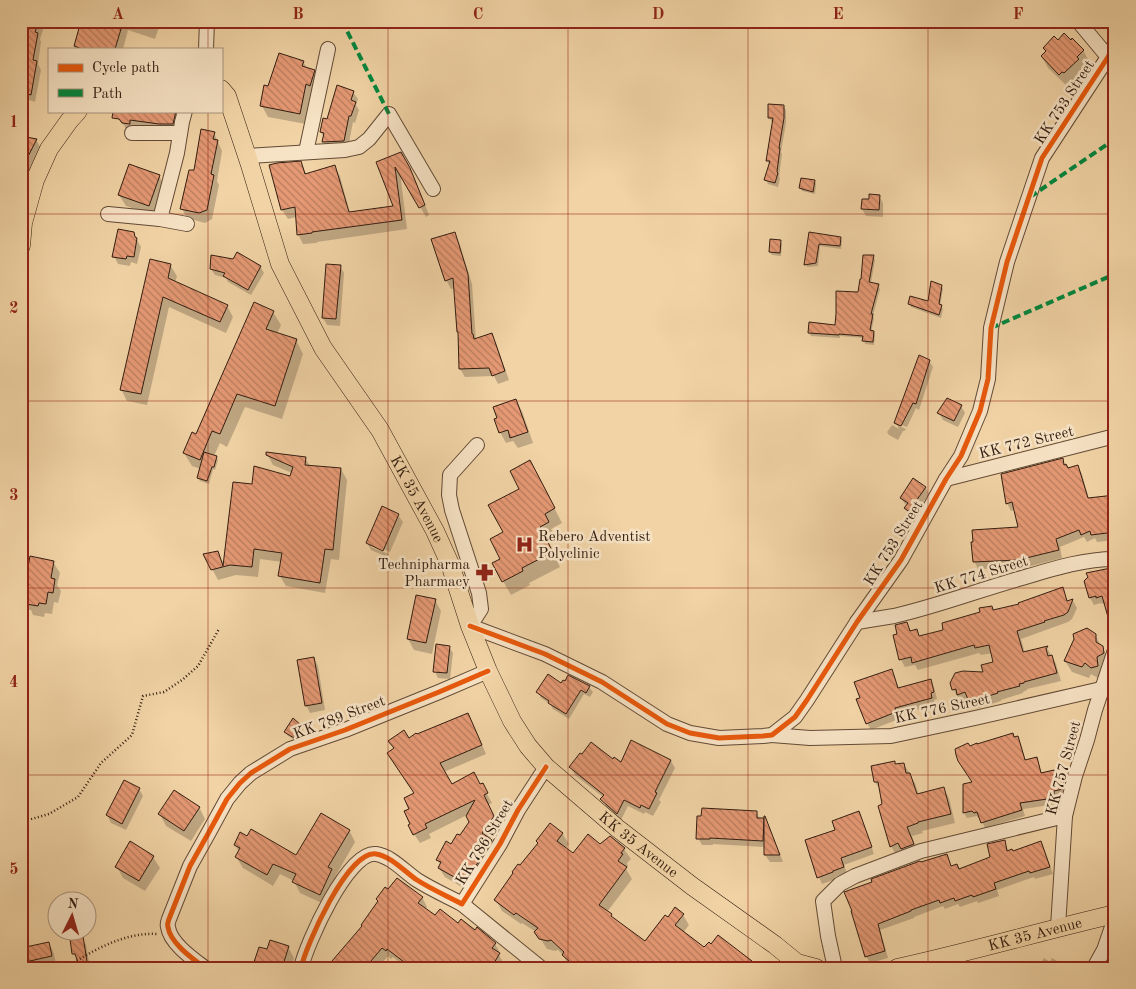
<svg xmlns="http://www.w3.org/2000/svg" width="1136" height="989" font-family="'Old Standard TT',serif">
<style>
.shadow{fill:#0003}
.building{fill:url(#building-back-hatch);stroke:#321d10}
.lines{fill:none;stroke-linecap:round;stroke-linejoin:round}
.minor-casing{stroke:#624a35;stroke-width:16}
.major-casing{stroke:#321d10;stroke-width:19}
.path{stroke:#321d10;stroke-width:2.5;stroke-dasharray:1 2.5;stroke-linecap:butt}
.minor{stroke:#f6e2c4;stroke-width:14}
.major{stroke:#f1d3a5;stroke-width:18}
.quiet{stroke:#00873e;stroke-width:4;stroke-dasharray:8 4;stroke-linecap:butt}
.cycleway-casing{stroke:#f6e2c4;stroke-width:8}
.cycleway{stroke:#e8590c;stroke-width:5}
.grid{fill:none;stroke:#8f2418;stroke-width:1;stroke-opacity:0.55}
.labels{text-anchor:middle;stroke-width:5;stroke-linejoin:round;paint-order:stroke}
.street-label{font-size:15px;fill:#321d10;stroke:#f6e2c4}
.poi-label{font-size:15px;fill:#321d10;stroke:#f6e2c4;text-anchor:start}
.neatline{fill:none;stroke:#8f2418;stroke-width:2}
.grid-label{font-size:16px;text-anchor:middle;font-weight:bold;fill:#8f2418}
</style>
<defs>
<pattern id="building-back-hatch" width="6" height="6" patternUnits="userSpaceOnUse" patternTransform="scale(1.25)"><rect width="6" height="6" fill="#e59974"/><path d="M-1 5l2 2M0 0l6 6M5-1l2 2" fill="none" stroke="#ba7c5e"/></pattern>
</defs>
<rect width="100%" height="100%" fill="#f1d3a5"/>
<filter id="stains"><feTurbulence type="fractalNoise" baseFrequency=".004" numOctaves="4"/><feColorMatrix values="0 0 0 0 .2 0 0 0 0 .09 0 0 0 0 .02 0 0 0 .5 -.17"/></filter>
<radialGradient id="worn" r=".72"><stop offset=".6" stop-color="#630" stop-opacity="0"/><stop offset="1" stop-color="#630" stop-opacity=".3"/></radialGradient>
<g class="shadow">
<path d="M21,21H46L40,39L41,42L38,64L41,70L35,102L29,100L25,114L21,113Z"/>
<path d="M91,21H161L155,39L128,30L123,49H76L75,46Z"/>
<path d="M1058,41L1083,50L1089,61L1083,68L1084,70L1071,84L1069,82L1066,85L1048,68L1042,57L1047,52L1044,48Z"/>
<path d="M303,62L308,69L314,71L320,82L306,124L268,117L262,106L269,87Z"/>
<path d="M353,92L358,99L356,105L359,110L355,123L353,122L348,148L328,149L323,142L324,138L321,132L327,120Z"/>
<path d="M783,106L786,110V123L781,152L782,154L779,177L780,178L778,187L768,184L766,180L770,166L767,160L773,122H772L769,117Z"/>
<path d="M138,111H180L176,131L127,130L120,119Z"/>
<path d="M214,133L222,151L217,181L219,185L212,219L205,223L187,218L182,209L195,172Z"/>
<path d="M21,137L36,140L41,148L26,176H21Z"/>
<path d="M401,154L415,179L429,215L426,217L400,172L407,229L317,242V243L303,244L298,234L297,217L288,219L282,210L301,163L307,175L334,166L340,176L350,213L395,207L378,162Z"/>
<path d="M159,176L165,187L155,216L126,206L119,195Z"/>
<path d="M815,181L816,184L815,194L802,191L800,188Z"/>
<path d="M879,196L883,203V217L866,216L862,209L870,200Z"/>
<path d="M133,233L141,247L137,264L131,262L130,266L118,264L114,256Z"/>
<path d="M454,233L459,242L472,284L476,340L491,334L496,343L509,380L498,384L494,376L465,377L460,369L459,334L455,288L451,289L446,280Z"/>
<path d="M810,233L840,238L842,241L841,249L820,246L818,266L807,267L806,264Z"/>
<path d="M771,240L780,241L782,244L781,256L772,255L770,252Z"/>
<path d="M873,257L875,260L871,283L878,286L880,289L873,316L874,319L871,332H874L875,335L874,345L865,344L864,338L840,336V338L811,336L809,332L836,326L859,293Z"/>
<path d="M170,265L177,276L175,283L227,306L233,317L226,333L169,307L147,405L127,401L121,389Z"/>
<path d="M260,266L264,273L251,295L228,282L226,278L215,275L211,269Z"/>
<path d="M340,266L344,273L340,326L327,325L323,318Z"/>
<path d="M941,286L943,289L940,306L943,309L941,318L911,307L909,303H929Z"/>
<path d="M273,312L281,325L277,334L296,340L303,354L282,419L245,407L227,447L220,443L214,456L216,457L218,460L215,470L213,469L209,484L200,481L198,478L201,469L192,466L184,453L197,436Z"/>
<path d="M929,361L933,367L919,410L916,408L907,427L899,424V426L906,429L904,431H903L898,440L889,435L887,432L892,425L899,429L896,423Z"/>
<path d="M516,400L522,411L533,443L518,448L513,441L506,443L500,432Z"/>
<path d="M947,400L961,406L965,413L958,427L943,420L939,413Z"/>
<path d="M267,454L305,458L310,466L341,469L347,480L339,560L331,559L325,593L286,586L280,576L282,562L260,559L258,577L236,575L218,580L205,555L218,553L224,564L253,485L290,478L292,473L273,465Z"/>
<path d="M1062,460L1068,469L1078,467L1082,474L1089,499L1115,496V540L1097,542L1095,538L1087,542L1084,537L1060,547L1062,558L1023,568L978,569L974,561L1019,528L1015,510L1011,511L1007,503Z"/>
<path d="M538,476L562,523L551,529L556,537L547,541L560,567L529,583L530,585L511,595L503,581L501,559L521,490Z"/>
<path d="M913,480L926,488L929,494L921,505L925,511L919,521L909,515L906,509L908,506L905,504L901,498Z"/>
<path d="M398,515L403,522L390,552L371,544V547L389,554L387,557L371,550L367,543Z"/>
<path d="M53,562L60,573L57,585L61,591L58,603L54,602L52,614L45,613L44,617L33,615L31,610H28L21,599L28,574Z"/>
<path d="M1110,569L1115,577L1114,624L1110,617L1106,603L1102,604L1101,603L1094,605L1090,598Z"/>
<path d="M1062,589L1068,602L1073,601L1077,608L1072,619L1068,622L1021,639L1025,653L1047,648L1056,664L1061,681L1027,689V690L1023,692V693L1001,700V701L975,709L969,699L963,702L960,696L958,697L953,689L985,673L995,662L993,653L981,655L979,653L918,670L915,665L905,667L901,660L895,636L899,635L907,623L911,631H917L920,637L945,630L994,611L1020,605Z"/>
<path d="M435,600L441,611L432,654L414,650L408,639Z"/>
<path d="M1095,635L1108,658L1104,677L1098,678L1091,674L1089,678L1072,672L1065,661Z"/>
<path d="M449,647L453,653L450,679L438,678L435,672Z"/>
<path d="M314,658L318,666L325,710L310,713L306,705Z"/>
<path d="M891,671L895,678L899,689L930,680L934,687L937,699L934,700L935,705L898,715L899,719L871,730L867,723Z"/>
<path d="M561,684L589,687L593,692L590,697L584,694L569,719L553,709L550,704L541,698L538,692Z"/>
<path d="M467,714L473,724L486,754L444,772L451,785H482L492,803L488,805L499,826L489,840L491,841L496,851L470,892L445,877L439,868L441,865L437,860L452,846L471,822L467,815L429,834L431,838L420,843L414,834L411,809L415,794L390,741L409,740Z"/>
<path d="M301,727L303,730L296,741L287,735L286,732Z"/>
<path d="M1013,735L1015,738H1017L1021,744L1026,761L1036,758L1039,764L1042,774L1053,771L1057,780L1062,781L1066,787V795L1056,796L1057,804L1023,809L1025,816L985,828L980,817L978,818L977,816L967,818L964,813L974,783L969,747Z"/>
<path d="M613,760L621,764L671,761L675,768L659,800L661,802L653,816L645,812L644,814L628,806L621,820L606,806L602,799L603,797L575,775L571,767Z"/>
<path d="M894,762L896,765L904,764L915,783L919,795L944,789L949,798L955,823L922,831L923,833L912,836L918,854L896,855L891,846L881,791L875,782Z"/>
<path d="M139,789L143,796L126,830L111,823L107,815Z"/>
<path d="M199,807L205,819L191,841L166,826L160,814Z"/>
<path d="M756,812L760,819H763L768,825L783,862H770L765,855V847L713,844V845H702L698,838L702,817Z"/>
<path d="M862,819L874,854L844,865L847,873L835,877L836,879L822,884L819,877L837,830Z"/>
<path d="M349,830L355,842L335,877L337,881L326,905L300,893L294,881L280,874L273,886L243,868L236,857L239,852L235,845L247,838L297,857Z"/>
<path d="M562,833L569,844L565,849L573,855L600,846L610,838L624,849L631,859L627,863L628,866L626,869L632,879L607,912L611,915L614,920L645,943L668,918L683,915L689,925L683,933L705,949L751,962L754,968H566L568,964L563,955L558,950L555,951L547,949L536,932L522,923L521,924L502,911L496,900L520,867Z"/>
<path d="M1004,841L1009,852H1012L1041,842L1044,849L1053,874L1035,879L1034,877L997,890L999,896L978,903L977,901L960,907L958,904L945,909L943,906L914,917V918L880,930L888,958L870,963L866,956L852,912L921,863L946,855L952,867L959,870L992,858Z"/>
<path d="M153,857L160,868L145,891L123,878L117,867Z"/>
<path d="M422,897L427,907L425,910L435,917L458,925L495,944L500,953L499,955L504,964L502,968H403L404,966L393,957L391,959L388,956L378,968H337L333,961Z"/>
<path d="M21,938H23L28,948L49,943L53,951L56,963L34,968H21L23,967L21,964Z"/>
<path d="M82,938L86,945L89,962L92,961L96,968H82L74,954Z"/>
<path d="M288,947L294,958L291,968H256L254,965L268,951Z"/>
<path d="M1044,958L1050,962L1052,958L1069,968H1038Z"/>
</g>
<g class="building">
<path d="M21,21H39L35,32L38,33L33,60L37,61L31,95L21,92Z"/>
<path d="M81,21H93L121,29L115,49H82L74,46Z"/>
<path d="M1064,33L1071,40L1072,38L1084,50L1077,57L1079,59L1064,73L1062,72L1059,75L1041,56L1046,51L1043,48L1054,36L1058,40Z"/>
<path d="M279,53L304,61L302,66L315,70L310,86L306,84L300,114L260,106L264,85L268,86Z"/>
<path d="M337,85L354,91L351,100L356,102L351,116H349L344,141L322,142L324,133L320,132L323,118L327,119Z"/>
<path d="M768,104L784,105V118L779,148H780L777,172L778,173L775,183L764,180L770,161H766L773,118H768Z"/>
<path d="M113,111H176L173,124H159L130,120V124L122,123L119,119L112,118Z"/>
<path d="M201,129L215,132L213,139L218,140L211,174L214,175L207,210L199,213L180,209L189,170H194Z"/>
<path d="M21,136L37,139L21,170Z"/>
<path d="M401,152L410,168L425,205L419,208L395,167L402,220L312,232V233L297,235L295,207L281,210L269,165L277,163L301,161L305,174L335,165L349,212L393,206L376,162Z"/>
<path d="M129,164L160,175L149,206L118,195Z"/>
<path d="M801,178L815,180L813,192L799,188Z"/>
<path d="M869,194L880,195L879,210L861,209L862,199H869Z"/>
<path d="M118,229L134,232L135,237L137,238L134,257L127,256L126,259L112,257Z"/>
<path d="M455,232L468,274L472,334H473L474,339L492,333L505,371L492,376L489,368L459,369L458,332H457L453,278L445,281L431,239Z"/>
<path d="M809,232L841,237L840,246L819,244L816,263L804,265Z"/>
<path d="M770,239L781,240L780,253L769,252Z"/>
<path d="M237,252L261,266L248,290L223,276L225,273L210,269L211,255L233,259Z"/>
<path d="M863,255H874L869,282L879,284L871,314H873L870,330L874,331L873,342L862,341L863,336L839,334V335L808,333L809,322L835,325L836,314V291L858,292L860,279H861Z"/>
<path d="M150,259L171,264L168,278L228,305L220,322L163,297L141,394L120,390Z"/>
<path d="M326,264L341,265L336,319L322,318Z"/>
<path d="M931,281L942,285L939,304L942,305L939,315L908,304L910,296L928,301Z"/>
<path d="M254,302L274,311L266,329L297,339L275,406L237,394L220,434L212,431L200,460L183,453L192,432L196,434Z"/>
<path d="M919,355L930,360L916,404L913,403L901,426L894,423Z"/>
<path d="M947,398L962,405L954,421L937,413Z"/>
<path d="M516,399L528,432L510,438L508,430L499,433L494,419L497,418L493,407Z"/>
<path d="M204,452L217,456L214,467H212L207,481L197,478Z"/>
<path d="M266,452L306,457L305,465L341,468L333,550L325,549L320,583L278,576L282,553L254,549L252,567L230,565L211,570L203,554L218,551L223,566L233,482L252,484L254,466L290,476L293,467L266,455Z"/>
<path d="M1063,458L1064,465L1066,464L1068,468L1078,465L1088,498L1115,495V532L1091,535L1090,531L1081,535L1079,530L1056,539L1059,550L1018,560L973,562L971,542H973L972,530L1018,527L1012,502L1006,504L1001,474Z"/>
<path d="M530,460L555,508L545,514L549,522L540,527L553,552L522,568L523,571L502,582L492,563L500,559L490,539L503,532L488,505L519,489L510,471Z"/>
<path d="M913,478L926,487L916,501L922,504L915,516L904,508L908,503L900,498Z"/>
<path d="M382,506L399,514L383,551L366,543Z"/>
<path d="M30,556L54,561L51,578L55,579L53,593L48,592L46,604L39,603L38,606L26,604V600L21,599V571L27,572Z"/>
<path d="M1111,568L1115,586L1111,588L1110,617H1108L1102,596L1096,598V596L1089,598L1084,581L1088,577L1086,573Z"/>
<path d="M1063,587L1067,601L1073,599L1068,612L1064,615L1044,621L1045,622L1017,631L1023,652L1048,646L1046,649L1048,656L1052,655L1057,673L1024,682V683L1019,684L1020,686L997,692L998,693L969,702L965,692L957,695L956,689L952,690L950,683L955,673L963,671L983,672L981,665L993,662L989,645L975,648L974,645L912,663L911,657L899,660L893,635L897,634L895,625L907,622L910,631L917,629L919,636L943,630L942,623L980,612L979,608L992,606L993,610L1019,604L1018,603Z"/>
<path d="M416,595L436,599L426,643L407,639Z"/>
<path d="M1087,628L1096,634V642L1103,646L1104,653L1097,657L1098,666L1091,668L1085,663L1082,667L1064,661L1074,639L1073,634Z"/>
<path d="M436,644L450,646L447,673L433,672Z"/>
<path d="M314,657L322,703L305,706L297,660Z"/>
<path d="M892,669L898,688L931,679L934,692L931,693L932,698L895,708L896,712L866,724L856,699L860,698L854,682Z"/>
<path d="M548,674L561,683L563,680L565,681L568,675L590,686L586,693L581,690L566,714L548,703L549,701L536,692Z"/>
<path d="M468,713L482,745L440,763L452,784L474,772L480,784L483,783L488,793L484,795L494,816L482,833L492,840L465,883L438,868L441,862L436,860L446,841L451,844L457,834L460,835L469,822L466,816L475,800L425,824L427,828L413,835L408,825L410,824L404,811L409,809L404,798L414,793L387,753L394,748L388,741L404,730L409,738L416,733L417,734Z"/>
<path d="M293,718L302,726L294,738L284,732Z"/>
<path d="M1013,733L1014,737L1018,736L1025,760L1037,757L1041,773L1054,770L1056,779H1063L1064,785L1063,789L1054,791V798L1020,803L1022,810L981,823L977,812L974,813L972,811L963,813V784L972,782L958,761L956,755L955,749L968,743L970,746L977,743V744Z"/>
<path d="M631,740L671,760L655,792L657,793L649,809L641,805L640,808L624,800L617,814L600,799L604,795L569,767L580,753L582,754L591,742L613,759L614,757L621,762Z"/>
<path d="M895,761V764L904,763L906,773H910L917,794L944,787L951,814L918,822V823L907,827L914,844L901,849L898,843L890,847L878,806L882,804L878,782H874L871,766Z"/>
<path d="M124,780L140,788L122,824L106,815Z"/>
<path d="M174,790L200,807L184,831L158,814Z"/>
<path d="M702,808L757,811V818H764L763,841L710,838V839H696L697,816H701Z"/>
<path d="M859,811L872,847L841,858L844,867L833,871V872L817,878L805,840L835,830L832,821Z"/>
<path d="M321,813L350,830L328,867L332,869L320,895L292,882L296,874L273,864L267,875L235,857L240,848L234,845L240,832L247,836L251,829L296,855Z"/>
<path d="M764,816H765L780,855H764Z"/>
<path d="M550,823L563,833L557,841L573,853L588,834L600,844L610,836L625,848L621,853L623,854L618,861L627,867L599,905L612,914L611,916L645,941L665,915L668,917L675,907L684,914L675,925L704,947L709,942L711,944L718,935L752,961L747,968H564L569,961L562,955L564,952L551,940L548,941L539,939L534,932L538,928L516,913L514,915L494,900L513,873L512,872L518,864L520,865L538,843L536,841Z"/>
<path d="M1005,840L1007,851L1012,849L1013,851L1041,841L1050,867L1030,873L1029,871L994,883L996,889L973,897L972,895L955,901L954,898L940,903L939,900L911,910V911L878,924L885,951L865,957L851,911H852L844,892L872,882L871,879L920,861L921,862L947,854L951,866L957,864L959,869L990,857L987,844Z"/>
<path d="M130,841L154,856L139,881L115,867Z"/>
<path d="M397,878L423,897L418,903L435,915L440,909L458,923L461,919L475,930L477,927L496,943L492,948L500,953L491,968H412L387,949L386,951L382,948L365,968H340L332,961L362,926L361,925L378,901L376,899L385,887L388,889Z"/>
<path d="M83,936L88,968H80L75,954H72L70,939Z"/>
<path d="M270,940L289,946L282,968H262L253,965L259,947L267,949Z"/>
<path d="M49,942L52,956L21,963V948Z"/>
</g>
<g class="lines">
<defs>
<g id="minor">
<path d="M1078,21L1108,57"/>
<path d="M206,49L207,21"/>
<path d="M132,133H180"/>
<path d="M306,152L328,49"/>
<path d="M248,156L345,150L359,147L369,139L389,114L433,189"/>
<path d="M108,214L160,219L177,153L182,122L185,111"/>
<path d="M160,219L187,224"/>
<path d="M477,445L450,475L449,495L452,510L479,593L481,609L470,626L545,654L602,682L667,724L690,733L719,738L763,736L772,735L795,717L807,700L857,622L901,560L946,479L961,456L980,411L988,379L991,328L1007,262L1042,158L1108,57L1115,44"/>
<path d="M946,479L1115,436"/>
<path d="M857,622C869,620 882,618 894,616C938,606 979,590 1022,578C1052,569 1083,559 1115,559"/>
<path d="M772,735L810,738L891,736L975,718L1101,689L1115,684"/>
<path d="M462,904L541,968"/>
<path d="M1058,927L1065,816L1075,776L1087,740L1095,710L1115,650"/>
<path d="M205,968C193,959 170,943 168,927C167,924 168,922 169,919L190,866L209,832L227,799L240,783L251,773L290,749L345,730L439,692L488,671"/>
<path d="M301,968C306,945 348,850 376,854C391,856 405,872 417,880C431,889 447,896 462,904L500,844L518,810L546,767"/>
<path d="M835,968L828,936L823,901L840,884L855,876L921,851L1065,816"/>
<path d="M1094,968L1104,950L1115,918"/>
</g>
<g id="major">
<path id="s1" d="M221,89L227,96L250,165L280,264L323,348L380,430L435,531L450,564L470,626L488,671L512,721L528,746L546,767L617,828L692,886L775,945L797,963L816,968"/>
<path d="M21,246L23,223L35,180L49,149L69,121L78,111"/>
<path id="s2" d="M897,968C970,952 1042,931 1115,914"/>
</g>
</defs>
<use href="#minor" class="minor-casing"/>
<use href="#major" class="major-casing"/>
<g class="path">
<path d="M21,822L49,814L78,797L101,763L132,735L143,696L164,692L182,680L198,666L219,629"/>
<path d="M65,968C92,951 124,932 157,934"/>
</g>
<use href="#minor" class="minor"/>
<use href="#major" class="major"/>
<g class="quiet">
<path d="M342,21L389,114"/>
<path d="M1030,197L1115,139"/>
<path d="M991,328L1115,274"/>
</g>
<defs>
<g id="cycleway">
<path d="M470,626L545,654L602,682L667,724L690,733L719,738L763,736L772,735L795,717L807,700L857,622L901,560L946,479L961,456L980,411L988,379L991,328L1007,262L1042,158L1108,57L1115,44"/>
<path d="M205,968C193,959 170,943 168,927C167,924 168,922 169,919L190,866L209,832L227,799L240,783L251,773L290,749L345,730L439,692L488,671"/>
<path d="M301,968C306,945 348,850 376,854C391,856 405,872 417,880C431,889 447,896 462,904L500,844L518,810L546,767"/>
</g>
</defs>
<use href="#cycleway" class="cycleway-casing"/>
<use href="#cycleway" class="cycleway"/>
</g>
<path class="grid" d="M208,21V49M388,21V968M568,21V968M748,21V968M928,21V968M208,111V968M21,214H1115M21,401H1115M21,588H1115M21,775H1115"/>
<defs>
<symbol id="hospital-bare" viewBox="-9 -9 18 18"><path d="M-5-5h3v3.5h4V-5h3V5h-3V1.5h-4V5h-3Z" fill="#8f2418" stroke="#f6e2c4" stroke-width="2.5" paint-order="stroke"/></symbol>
<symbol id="pharmacy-bare" viewBox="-9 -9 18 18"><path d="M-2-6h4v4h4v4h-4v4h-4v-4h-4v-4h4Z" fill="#8f2418" stroke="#f6e2c4" stroke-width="2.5" paint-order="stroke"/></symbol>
</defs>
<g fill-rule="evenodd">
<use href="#hospital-bare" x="512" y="532" width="25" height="25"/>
<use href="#pharmacy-bare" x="472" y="560" width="25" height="25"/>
</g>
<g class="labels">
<g class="street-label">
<text transform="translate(1064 102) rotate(-57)" y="5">KK 753 Street</text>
<text transform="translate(1026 442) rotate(-14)" y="5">KK 772 Street</text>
<text dy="5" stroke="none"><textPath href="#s1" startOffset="458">KK 35 Avenue</textPath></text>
<text transform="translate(893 543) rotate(-58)" y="5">KK 753 Street</text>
<text transform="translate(981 574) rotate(-17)" y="5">KK 774 Street</text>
<text transform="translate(942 708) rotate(-12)" y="5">KK 776 Street</text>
<text transform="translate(339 717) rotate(-21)" y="5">KK 789 Street</text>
<text transform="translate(1063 768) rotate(-75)" y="5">KK 757 Street</text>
<text transform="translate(484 842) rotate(-59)" y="5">KK 786 Street</text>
<text dy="5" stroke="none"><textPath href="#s1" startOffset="878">KK 35 Avenue</textPath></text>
<text dy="5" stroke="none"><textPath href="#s2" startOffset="142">KK 35 Avenue</textPath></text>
</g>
<g class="poi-label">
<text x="538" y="541">Rebero Adventist<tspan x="538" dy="17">Polyclinic</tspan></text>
<text x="470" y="569" text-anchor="end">Technipharma<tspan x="470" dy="17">Pharmacy</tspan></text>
</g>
</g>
<rect width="1136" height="989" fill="none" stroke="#f1d3a5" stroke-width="55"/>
<rect x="48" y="48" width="175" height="65" fill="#f6e2c4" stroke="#a8937c"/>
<rect x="58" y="64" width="25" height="8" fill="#e8590c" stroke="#a8937c"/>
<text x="92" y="72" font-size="15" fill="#321d10">Cycle path</text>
<rect x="58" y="89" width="25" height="8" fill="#00873e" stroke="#a8937c"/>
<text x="92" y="98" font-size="15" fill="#321d10">Path</text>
<g transform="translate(72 916) rotate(5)"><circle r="24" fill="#f6e2c4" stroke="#a8937c"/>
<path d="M0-4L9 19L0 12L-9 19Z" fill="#8f2418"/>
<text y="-8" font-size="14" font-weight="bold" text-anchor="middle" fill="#321d10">N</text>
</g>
<rect x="28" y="28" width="1080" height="934" class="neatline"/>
<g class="grid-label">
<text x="118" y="19">A</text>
<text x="298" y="19">B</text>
<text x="478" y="19">C</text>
<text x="658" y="19">D</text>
<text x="838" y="19">E</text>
<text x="1018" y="19">F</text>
<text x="14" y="127">1</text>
<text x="14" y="313">2</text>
<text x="14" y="500">3</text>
<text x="14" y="687">4</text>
<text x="14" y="874">5</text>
</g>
<rect width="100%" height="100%" filter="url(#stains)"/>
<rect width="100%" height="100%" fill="url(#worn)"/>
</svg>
